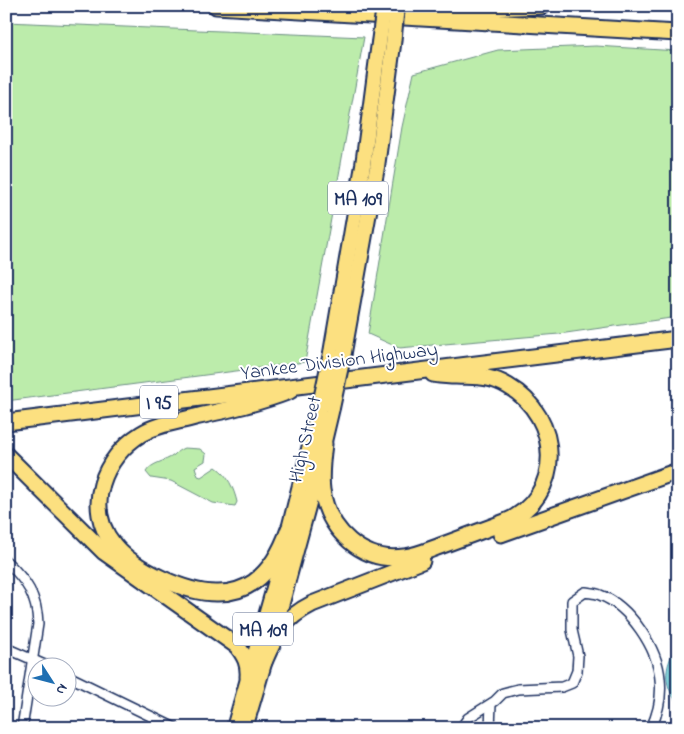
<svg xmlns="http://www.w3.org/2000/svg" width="684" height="734" font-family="'Indie Flower',sans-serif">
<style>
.green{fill:#bcecab;stroke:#6c8e84}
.water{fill:#80d2d8;stroke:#5891a7}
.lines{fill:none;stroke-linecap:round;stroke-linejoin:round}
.minor-casing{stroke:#1b2f5e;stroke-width:12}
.primary-casing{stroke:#1b2f5e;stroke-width:18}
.motorway-casing{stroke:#1b2f5e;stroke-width:19}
.minor{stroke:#fff;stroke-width:9}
.primary{stroke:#fce080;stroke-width:14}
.motorway{stroke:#fce080;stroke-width:15}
.primary-bridge-casing{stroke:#1b2f5e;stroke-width:18;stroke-linecap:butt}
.primary-bridge{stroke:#fce080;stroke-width:14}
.labels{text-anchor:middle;stroke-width:4;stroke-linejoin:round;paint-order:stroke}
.shield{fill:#fff;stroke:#5f6d8e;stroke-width:1}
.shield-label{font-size:19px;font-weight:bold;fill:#1b2f5e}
.street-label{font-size:20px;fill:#1b2f5e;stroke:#fff}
</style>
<rect width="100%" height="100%" fill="#fff"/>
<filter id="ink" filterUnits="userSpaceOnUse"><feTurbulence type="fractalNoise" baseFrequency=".02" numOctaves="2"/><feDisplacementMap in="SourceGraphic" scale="10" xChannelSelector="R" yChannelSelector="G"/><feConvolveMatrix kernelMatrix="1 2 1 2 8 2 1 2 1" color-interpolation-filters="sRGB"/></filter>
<g filter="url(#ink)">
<g class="green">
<path d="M6,22L364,37L305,362L6,401Z"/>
<path d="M596,46L678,51V317L559,334L399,348L368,334L402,127L414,73L498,50Z"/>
<path d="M184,448L200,449L206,454L205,461L195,467L198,476L201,477L216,467C228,475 234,489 237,502L235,506L213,503L171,481L151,478L146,472C152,462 165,462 174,455C177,452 179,450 184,448Z"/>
</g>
<path class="water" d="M678,643V704C661,681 665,666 678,643Z"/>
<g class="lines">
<defs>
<g id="minor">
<path d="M6,561C27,581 37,596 38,624L22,728"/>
<path d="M6,648L47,666"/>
<path d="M68,676L175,728"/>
<path d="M461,728L468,718L495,701L503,693L518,689L562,687L572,683L577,671L578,656L572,630V601L585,592C590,593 596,593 600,595C630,606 658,649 660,679C662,696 658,713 651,728"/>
<path d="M490,728L491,704"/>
</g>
<g id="primary">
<path d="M344,352L377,167L393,45"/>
<path d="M331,353L363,165L379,43"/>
<path d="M234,728L277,577L319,409"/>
<path d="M245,728L283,599L313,488L332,408"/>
</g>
<g id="motorway">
<path d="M216,6L678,33"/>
<path d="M434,14L457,9L542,6"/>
<path d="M6,422L678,339"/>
<path d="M324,444C322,459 320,475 322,490C328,530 362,563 404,557C416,556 429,550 440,546C462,538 483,530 505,522C565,497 562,417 508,386C489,375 477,377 456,376C448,376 440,375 433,374"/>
<path d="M6,455L104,552L237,646C245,656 249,664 248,677"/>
<path d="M289,529C282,549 272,569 254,582C244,589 231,593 218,593C187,594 133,569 114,545C83,507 104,457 141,434C157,424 177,422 195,417C227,410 259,403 290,391"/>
<path d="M501,534L678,471"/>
<path d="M264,662C276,634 284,618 312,604L422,561"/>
</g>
</defs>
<use href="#minor" class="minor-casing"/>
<use href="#primary" class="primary-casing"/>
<use href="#motorway" class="motorway-casing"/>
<use href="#minor" class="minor"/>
<use href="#primary" class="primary"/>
<use href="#motorway" class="motorway"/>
<defs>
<g id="primary-bridge">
<path d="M379,43L384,6"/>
<path d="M393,45L397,6"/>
<path d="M332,408L344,352"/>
<path d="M319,409L331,353"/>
</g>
</defs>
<use href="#primary-bridge" class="primary-bridge-casing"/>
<use href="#primary-bridge" class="primary-bridge"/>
</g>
</g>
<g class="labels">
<g class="shield">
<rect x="328" y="181.5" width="60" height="33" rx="4"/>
<rect x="140" y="385.5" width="38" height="33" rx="4"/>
<rect x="233" y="612.5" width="60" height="33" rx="4"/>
</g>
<g class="shield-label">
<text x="358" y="205">MA 109</text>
<text x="159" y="409">I 95</text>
<text x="263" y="636">MA 109</text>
</g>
<g class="street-label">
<text transform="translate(339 360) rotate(-7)" y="7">Yankee Division Highway</text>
<text transform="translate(304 439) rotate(-77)" y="7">High Street</text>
</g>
</g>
<rect width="684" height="734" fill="none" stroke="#fff" stroke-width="25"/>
<rect x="12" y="12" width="659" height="709" fill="none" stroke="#1b2f5e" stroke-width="2" filter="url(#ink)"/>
<g transform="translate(52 682) rotate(126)"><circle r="24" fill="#ffffff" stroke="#a4acbf"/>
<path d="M0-4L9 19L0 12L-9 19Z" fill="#1f6fb2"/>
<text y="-8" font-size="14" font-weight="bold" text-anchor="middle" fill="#1b2f5e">N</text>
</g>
</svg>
